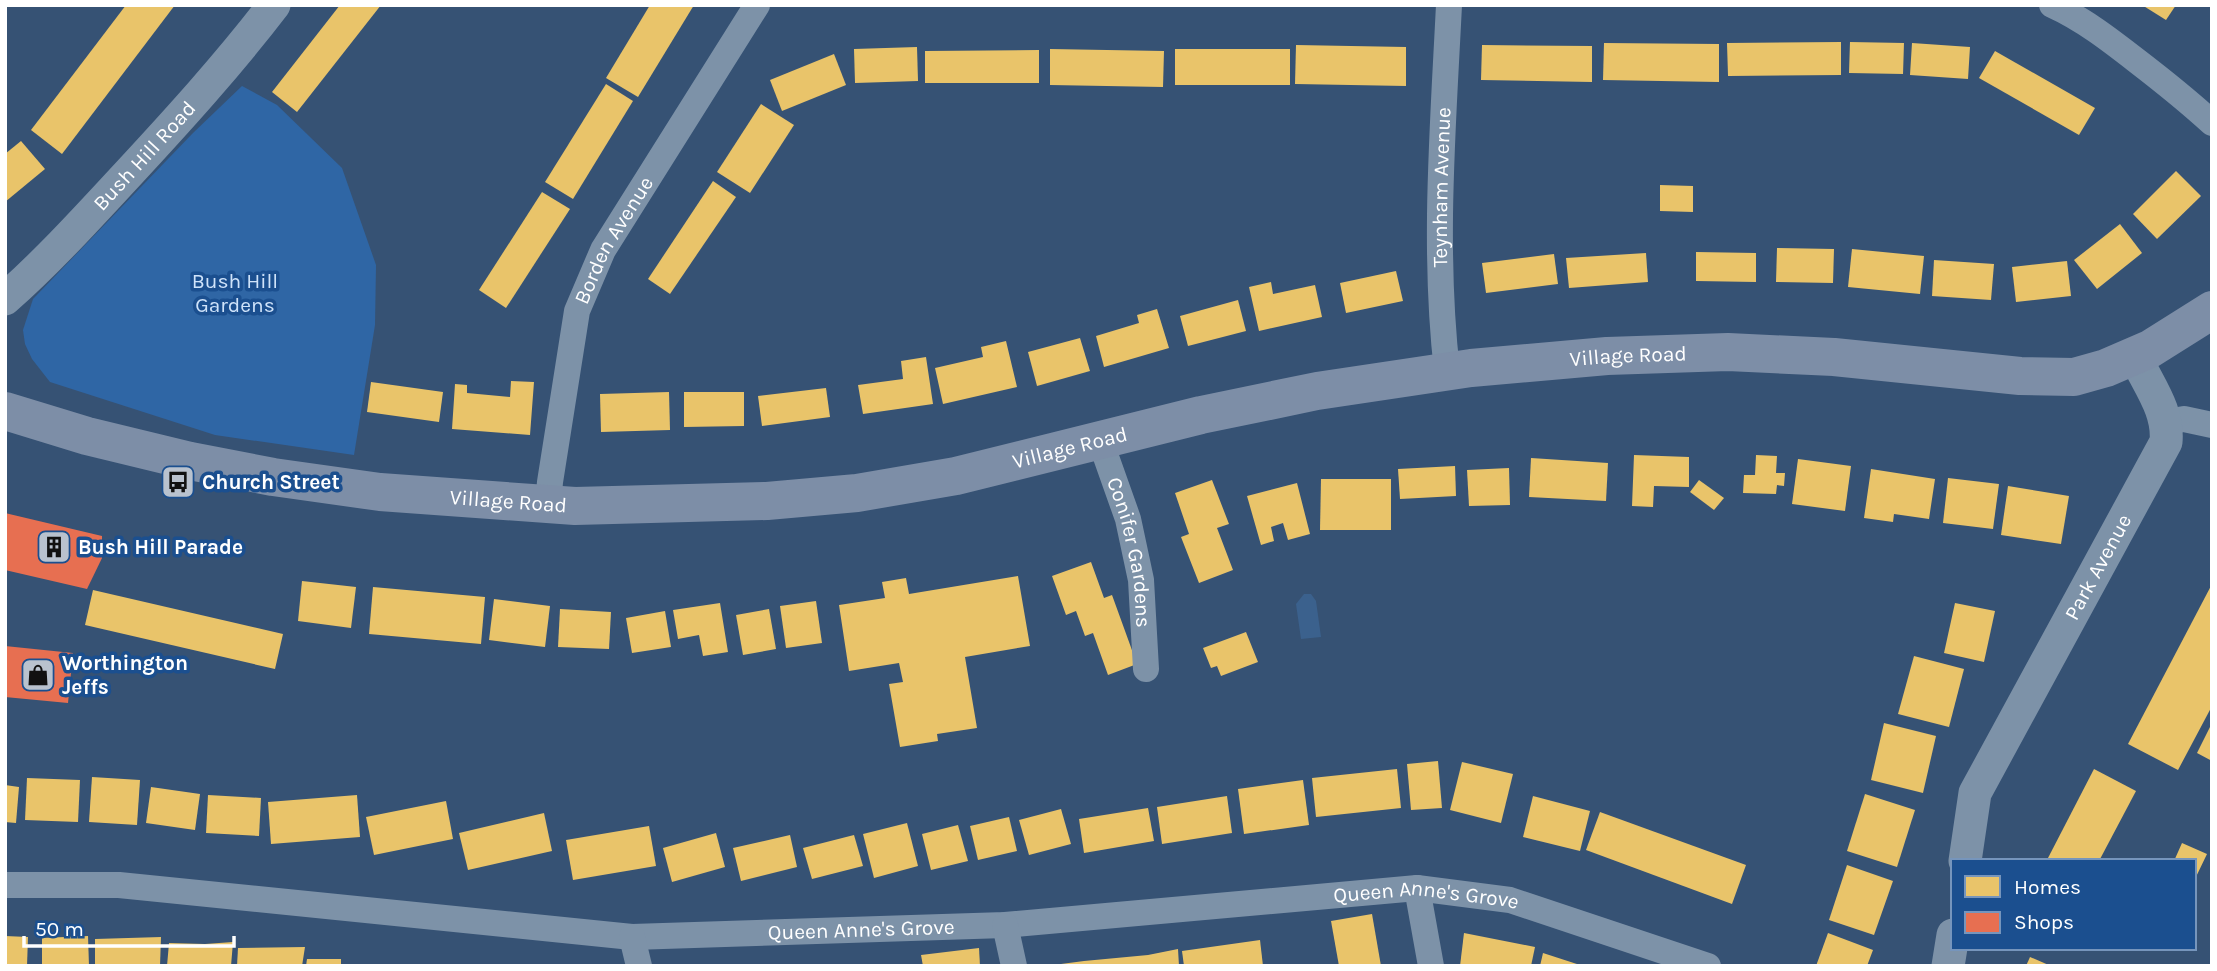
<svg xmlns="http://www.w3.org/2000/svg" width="2217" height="971" font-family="Karla,sans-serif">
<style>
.green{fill:#2f66a5}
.water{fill:#3b618d}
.homes{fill:#e9c46a}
.shops{fill:#e76f51}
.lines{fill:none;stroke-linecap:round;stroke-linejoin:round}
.minor{stroke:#7d92a8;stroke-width:26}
.tertiary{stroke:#7d92a8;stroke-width:33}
.primary{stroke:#7d8ea7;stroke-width:38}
.labels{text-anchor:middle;stroke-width:7;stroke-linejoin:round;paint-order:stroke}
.street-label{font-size:21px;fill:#fff;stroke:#1b4f8f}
.park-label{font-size:21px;fill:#cfe3fa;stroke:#1b4f8f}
.poi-label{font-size:21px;font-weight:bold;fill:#fff;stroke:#1b4f8f;text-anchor:start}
</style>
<rect width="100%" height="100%" fill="#365274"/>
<path class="green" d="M242,86L277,105L342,168L376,265L375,325L354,455L215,435L50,382L32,359L25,344L23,330L33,299L193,133Z"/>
<path class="water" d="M1304,594H1311L1316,601L1321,637L1301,639L1296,604Z"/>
<g class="homes">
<path d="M126,5H175L62,154L31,130Z"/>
<path d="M340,5H381L297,112L272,92Z"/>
<path d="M650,5H694L638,97L606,78Z"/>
<path d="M2142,5H2176L2166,20Z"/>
<path d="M1841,42V75L1728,76L1727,43Z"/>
<path d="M1850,42L1904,43L1903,74L1849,73Z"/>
<path d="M1604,43L1719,44V82L1603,80Z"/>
<path d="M1912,43L1970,47L1968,79L1910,75Z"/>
<path d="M1296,45L1406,47V86L1295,84Z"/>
<path d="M1482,45L1592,46V82L1481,80Z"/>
<path d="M917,47L918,81L855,83L854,49Z"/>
<path d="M1050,49L1164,51L1163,87L1050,85Z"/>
<rect x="1175" y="49" width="115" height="36"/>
<path d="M1039,50V83H925V51Z"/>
<path d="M1995,51L2095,108L2079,135L1979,78Z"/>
<path d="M834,54L846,85L782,111L770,80Z"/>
<path d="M606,84L633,101L573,199L545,182Z"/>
<path d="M761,104L794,125L750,193L717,172Z"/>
<path d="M21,141L45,169L5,202V154Z"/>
<path d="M2176,171L2201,196L2157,239L2133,214Z"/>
<path d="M713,181L736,197L670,294L648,279Z"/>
<path d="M1660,185L1693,186V212L1660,211Z"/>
<path d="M542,192L570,209L506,308L479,290Z"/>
<path d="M2120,224L2142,253L2097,289L2074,260Z"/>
<path d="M1777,248L1834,249L1833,283L1776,282Z"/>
<path d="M1852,249L1924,256L1920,294L1848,287Z"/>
<path d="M1696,252L1756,253V282L1696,281Z"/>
<path d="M1646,253L1648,282L1569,288L1566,258Z"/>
<path d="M1554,254L1558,284L1486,293L1482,263Z"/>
<path d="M1934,260L1994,264L1991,300L1932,296Z"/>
<path d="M2067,261L2071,296L2016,302L2012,267Z"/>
<path d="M1396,271L1403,301L1346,313L1340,283Z"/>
<path d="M1271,282L1273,294L1315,285L1322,317L1259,331L1249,287Z"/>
<path d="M1238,300L1246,331L1188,346L1180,316Z"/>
<path d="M1157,309L1169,348L1104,367L1096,336L1139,323L1137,315Z"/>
<path d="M1080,338L1090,371L1037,386L1028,352Z"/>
<path d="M1006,341L1017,387L943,404L935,368L983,357L981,347Z"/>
<path d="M926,357L933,404L863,414L858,385L903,379L901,361Z"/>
<path d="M511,381L534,382L530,435L452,429L455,384L467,385V393L510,397Z"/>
<path d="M371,382L443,392L439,422L367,412Z"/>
<path d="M826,388L830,417L762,426L758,396Z"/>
<path d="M669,392L670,430L601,432L600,394Z"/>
<path d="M684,392H744V426L684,427Z"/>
<path d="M1634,455L1689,457V487L1654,486L1653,507L1632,506Z"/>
<path d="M1756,455L1777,456L1776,473H1785L1784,486L1777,485L1776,494L1743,493L1744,475H1755Z"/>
<path d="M1531,458L1608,463L1606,501L1529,497Z"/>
<path d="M1798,459L1851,466L1845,511L1792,504Z"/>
<path d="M1455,466L1456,496L1400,499L1398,469Z"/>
<path d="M1509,468L1510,505L1469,506L1467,470Z"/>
<path d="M1871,469L1935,479L1929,519L1894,514L1893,522L1864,518Z"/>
<path d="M1948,478L1999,484L1993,529L1943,523Z"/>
<path d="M1321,479H1391V530H1320Z"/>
<path d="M1212,480L1229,524L1217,528L1233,570L1199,583L1181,537L1189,534L1175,493Z"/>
<path d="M1699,480L1724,498L1714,510L1690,492Z"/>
<path d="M1297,483L1310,534L1288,540L1283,523L1271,527L1274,541L1261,545L1247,496Z"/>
<path d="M2008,486L2069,496L2061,544L2001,535Z"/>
<path d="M1091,562L1104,598L1112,595L1137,664L1108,675L1093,633L1085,636L1076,611L1066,615L1052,576Z"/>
<path d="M1018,576L1030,646L965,657L977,728L937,734L938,741L900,747L889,684L903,682L899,663L849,671L839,605L885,598L882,582L906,578L909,594Z"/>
<path d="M302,581L356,587L351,628L298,621Z"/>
<path d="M2212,584V706L2178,770L2128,744Z"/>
<path d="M373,587L485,597L481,644L369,634Z"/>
<path d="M93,590L283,634L275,669L85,625Z"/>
<path d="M494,599L550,606L545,647L489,640Z"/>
<path d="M816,601L822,643L786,648L780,606Z"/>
<path d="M720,603L728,652L703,656L699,635L678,639L673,610Z"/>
<path d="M1955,603L1995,611L1984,662L1944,653Z"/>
<path d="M560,609L611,612L609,649L558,647Z"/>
<path d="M769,609L776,649L743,655L736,615Z"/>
<path d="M665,611L671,647L632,653L626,618Z"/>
<path d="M1246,632L1258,662L1221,676L1217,666L1211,668L1203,648Z"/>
<path d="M1914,656L1964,669L1949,727L1898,714Z"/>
<path d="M1884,723L1936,736L1923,793L1871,780Z"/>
<path d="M2212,723V761L2197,753Z"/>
<path d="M1438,761L1442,808L1411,810L1407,764Z"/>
<path d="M1462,762L1513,774L1501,823L1450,810Z"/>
<path d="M1397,769L1401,808L1316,817L1312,778Z"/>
<path d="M2094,769L2136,791L2099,861H2054L2048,858Z"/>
<path d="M92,777L140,780L137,825L89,822Z"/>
<path d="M27,778L80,780L78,822L25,820Z"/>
<path d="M1303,780L1309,825L1244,834L1238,789Z"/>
<path d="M5,785L19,787L16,823L5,822Z"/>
<path d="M151,787L200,794L195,830L146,823Z"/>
<path d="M1865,794L1915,810L1897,867L1847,851Z"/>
<path d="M208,795L261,798L259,836L206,833Z"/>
<path d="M357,795L360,837L271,844L268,802Z"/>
<path d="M1227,796L1232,833L1162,844L1157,807Z"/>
<path d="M1533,796L1590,811L1580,851L1523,837Z"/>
<path d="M446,801L453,839L374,855L366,817Z"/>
<path d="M1148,808L1154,841L1084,853L1079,819Z"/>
<path d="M1061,809L1071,844L1029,855L1019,820Z"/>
<path d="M1600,812L1746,865L1732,904L1586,850Z"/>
<path d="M544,813L552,851L468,870L459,833Z"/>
<path d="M1009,817L1017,851L978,860L970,826Z"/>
<path d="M907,823L918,866L874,878L863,834Z"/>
<path d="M958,825L968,861L931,870L922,834Z"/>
<path d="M649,826L656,866L573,880L566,840Z"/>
<path d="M716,833L725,867L672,882L663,848Z"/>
<path d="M790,835L797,867L741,881L733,848Z"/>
<path d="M854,835L863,866L812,879L803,848Z"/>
<path d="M2182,843L2207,854L2194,881V861H2174Z"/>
<path d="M1847,865L1893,881L1874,935L1829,920Z"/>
<path d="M1372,914L1381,966H1339L1331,921Z"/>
<path d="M1464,933L1535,947L1531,966H1460Z"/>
<path d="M1828,933L1873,950L1867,966H1816Z"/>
<path d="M5,936L28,937L27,966H5Z"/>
<path d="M88,936L89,966H42V938Z"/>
<path d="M161,937L160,966H95V939Z"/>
<path d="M1260,940L1263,966H1184L1182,951Z"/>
<path d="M233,942L231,966H167L169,943L205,944Z"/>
<path d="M305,947L302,966H237L238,948Z"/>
<path d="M979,948L980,966H923L921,955Z"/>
<path d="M1178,949L1179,966H1061V964L1084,961L1148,955Z"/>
<path d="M1543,953L1580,965L1579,966H1540Z"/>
<path d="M2030,957L2051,966H2026Z"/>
<path d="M307,959H341V966H306Z"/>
</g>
<g class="shops">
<path d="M5,513L102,536V558L87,589L5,570Z"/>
<path d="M5,646L73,653L68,703L5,697Z"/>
</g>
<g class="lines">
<g class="minor">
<path d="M2052,5C2083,19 2110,40 2137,61C2163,81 2188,101 2212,123"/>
<path id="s1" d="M1447,371C1433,250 1443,126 1449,5"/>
<path d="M2166,422L2184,419L2212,425"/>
<path id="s2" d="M1100,440L1128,519L1141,580L1146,669"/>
<path id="s3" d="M548,505L550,482L577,311L603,250L757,5"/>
<path id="s4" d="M5,885H119L632,937L1005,925L1417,888L1510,900L1708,966"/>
<path d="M1417,888L1431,966"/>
<path d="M1005,925L1014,966"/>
<path d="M632,937L639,966"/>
</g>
<g class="tertiary">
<path id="s5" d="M5,299C48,261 87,218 126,176C177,121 228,65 274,5"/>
<path id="s6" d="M1965,861L1975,793L2166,442C2169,410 2148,385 2135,356"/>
<path d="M1948,966L1953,935"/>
</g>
<path class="primary" id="s7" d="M5,411L87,436L190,461L273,477L380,492L575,506L767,501L857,493L956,476L1201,415L1317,391L1471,368L1607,356L1728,352L1834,357L2020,376L2074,377L2106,368L2150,349L2212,310"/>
</g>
<defs>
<symbol id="bus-square" viewBox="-11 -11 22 22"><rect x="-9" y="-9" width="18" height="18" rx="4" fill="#b9c2ce" stroke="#1b4f8f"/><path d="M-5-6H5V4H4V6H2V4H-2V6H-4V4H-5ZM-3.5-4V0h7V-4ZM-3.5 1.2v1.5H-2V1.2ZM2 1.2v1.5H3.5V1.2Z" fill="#111"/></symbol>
<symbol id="building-square" viewBox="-11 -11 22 22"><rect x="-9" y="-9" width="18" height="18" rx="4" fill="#b9c2ce" stroke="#1b4f8f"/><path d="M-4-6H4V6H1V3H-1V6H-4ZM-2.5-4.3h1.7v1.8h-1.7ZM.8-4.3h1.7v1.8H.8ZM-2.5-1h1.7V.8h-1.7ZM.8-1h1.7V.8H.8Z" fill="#111"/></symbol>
<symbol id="shop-square" viewBox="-11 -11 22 22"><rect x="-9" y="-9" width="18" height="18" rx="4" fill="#b9c2ce" stroke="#1b4f8f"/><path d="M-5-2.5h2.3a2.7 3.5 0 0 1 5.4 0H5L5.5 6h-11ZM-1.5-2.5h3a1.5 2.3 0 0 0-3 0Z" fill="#111"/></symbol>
</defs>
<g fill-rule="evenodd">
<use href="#bus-square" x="159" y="463" width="38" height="38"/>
<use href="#building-square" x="35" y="528" width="38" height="38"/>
<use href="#shop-square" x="19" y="656" width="38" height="38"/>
</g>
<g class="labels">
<g class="street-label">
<text dy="7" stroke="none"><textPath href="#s5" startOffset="200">Bush Hill Road</textPath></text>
<text dy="7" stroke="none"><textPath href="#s1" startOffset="184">Teynham Avenue</textPath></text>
<text dy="7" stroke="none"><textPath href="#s3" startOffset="276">Borden Avenue</textPath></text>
<text dy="7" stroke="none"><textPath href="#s7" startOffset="1647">Village Road</textPath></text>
<text dy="7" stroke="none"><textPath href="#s7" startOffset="1080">Village Road</textPath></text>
<text dy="7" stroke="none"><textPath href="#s7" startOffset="513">Village Road</textPath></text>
<text dy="7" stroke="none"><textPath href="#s2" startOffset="117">Conifer Gardens</textPath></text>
<text dy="7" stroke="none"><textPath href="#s6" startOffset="326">Park Avenue</textPath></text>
<text dy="7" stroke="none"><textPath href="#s4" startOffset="1426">Queen Anne's Grove</textPath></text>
<text dy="7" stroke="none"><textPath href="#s4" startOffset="859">Queen Anne's Grove</textPath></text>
</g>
<g class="park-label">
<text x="235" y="288">Bush Hill<tspan x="235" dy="24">Gardens</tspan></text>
</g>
<g class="poi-label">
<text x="202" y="489">Church Street</text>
<text x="78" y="554">Bush Hill Parade</text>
<text x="62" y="670">Worthington<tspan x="62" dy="24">Jeffs</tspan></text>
</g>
</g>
<rect width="2217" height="971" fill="none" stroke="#ffffff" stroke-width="14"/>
<rect x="1951" y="859" width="245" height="91" fill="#1b4f8f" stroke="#7695bc" stroke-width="2"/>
<rect x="1965" y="876" width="35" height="21" fill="#e9c46a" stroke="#7695bc" stroke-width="2"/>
<text x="2014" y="894" font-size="21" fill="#ffffff">Homes</text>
<rect x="1965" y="912" width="35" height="21" fill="#e76f51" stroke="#7695bc" stroke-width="2"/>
<text x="2014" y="929" font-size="21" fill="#ffffff">Shops</text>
<path d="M24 936v10h210v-10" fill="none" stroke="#ffffff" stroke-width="3.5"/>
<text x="35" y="936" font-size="21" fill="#ffffff" stroke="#1b4f8f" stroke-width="5" paint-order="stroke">50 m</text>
</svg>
